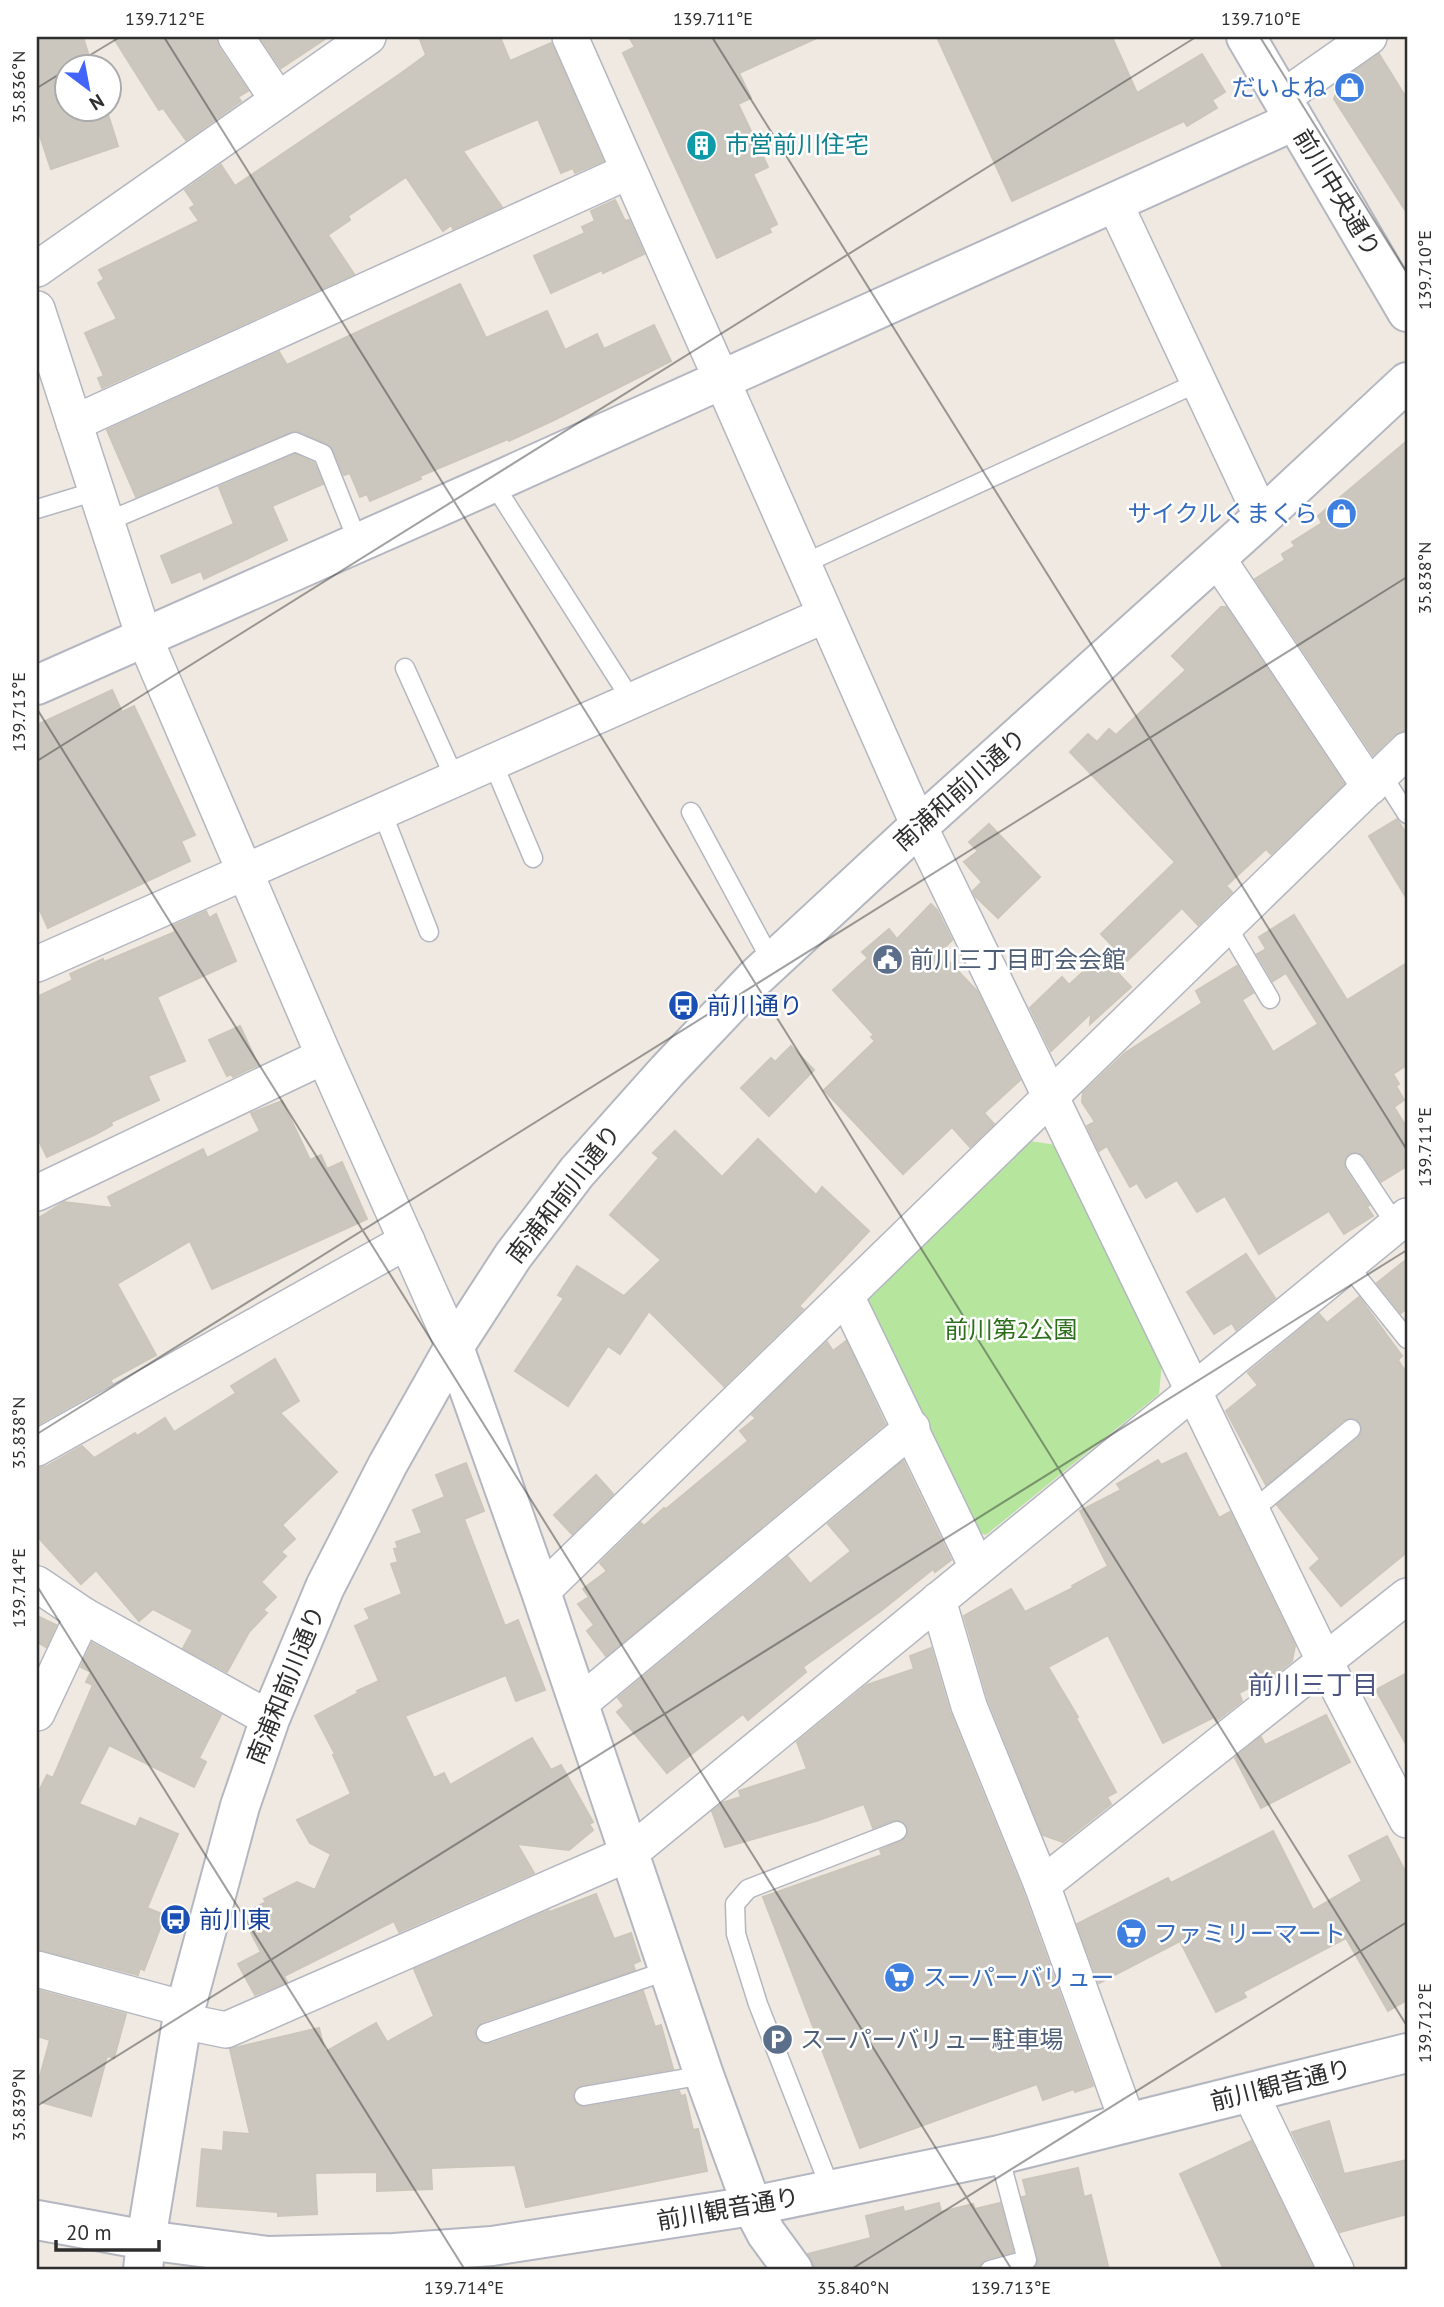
<svg xmlns="http://www.w3.org/2000/svg" width="1444" height="2307" font-family="'PT Sans','Noto Sans JP',sans-serif">
<style>
.green{fill:#b6e59e}
.building{fill:#cbc7bf;stroke:#cbc5ba;stroke-width:2}
.lines{fill:none;stroke-linecap:round;stroke-linejoin:round}
.service-casing{stroke:#b4b7c1;stroke-width:21}
.minor-casing{stroke:#b4b7c1;stroke-width:38}
.tertiary-casing{stroke:#b4b7c1;stroke-width:42}
.service{stroke:#fff;stroke-width:18}
.minor{stroke:#fff;stroke-width:35}
.tertiary{stroke:#fff;stroke-width:38}
.ticks{fill:none;stroke:#2e2e2e;stroke-width:2;stroke-opacity:0.45}
.labels{text-anchor:middle;stroke-width:5;stroke-linejoin:round;paint-order:stroke}
.shop-label{font-size:24px;fill:#366cbe;stroke:#fff;text-anchor:end}
.culture-label{font-size:24px;fill:#0d838f;stroke:#fff;text-anchor:start}
.street-label{font-size:24px;fill:#2e2e2e;stroke:#fff}
.service-label{font-size:24px;fill:#4e5e75;stroke:#fff;text-anchor:start}
.transit-label{font-size:24px;fill:#164399;stroke:#fff;text-anchor:start}
.park-label{font-size:24px;fill:#2c6e1b;stroke:#fff}
.neighbourhood-label{font-size:26px;fill:#4d5680;stroke:#fff}
.neatline{fill:none;stroke:#2e2e2e;stroke-width:2.5}
.ticks-label{font-size:18px;text-anchor:middle;fill:#2e2e2e}
</style>
<rect width="100%" height="100%" fill="#efe9e1"/>
<path class="green" d="M1030,1141L1056,1145L1162,1362L1159,1394L986,1535L971,1530L868,1316V1297Z"/>
<g class="building">
<path d="M37,37H83L92,66H66V108H106L118,146L51,169L37,127Z"/>
<path d="M113,37H216L219,48L248,91L238,97L241,101L186,140L163,108L159,110Z"/>
<path d="M260,37H328L281,68Z"/>
<path d="M419,37H500L510,61L551,43L603,161L575,173L573,168L561,173L538,119L463,151L502,207L453,229L451,225L443,231L406,177L348,216L350,220L328,235L354,274L102,388L98,378L104,376L85,333L117,319L98,283L104,279L99,270L199,221L190,208L195,205L185,190L221,165L235,186L400,74L426,55Z"/>
<path d="M629,37H819L739,73L751,98L738,104L768,167L753,174L777,224L769,228L771,232L717,258L623,53L635,47Z"/>
<path d="M937,37H1112L1137,93L1202,54L1225,92L1212,100L1217,108L1187,126L1184,121L1012,201Z"/>
<path d="M1379,54L1407,99V213L1334,99L1341,81Z"/>
<path d="M615,200L625,221L629,220L644,254L603,273L602,270L551,293L534,256L585,233L582,227L595,221L591,211Z"/>
<path d="M460,284L486,338L547,311L565,350L597,334L604,349L654,325L671,361L554,420L509,441L508,439L420,476L421,479L370,501L367,494L360,497L350,473L344,475L331,446L296,431L136,497L107,430L279,352L287,365Z"/>
<path d="M1407,441V730L1394,735L1373,755L1255,579L1285,560L1282,554L1295,546L1292,542L1322,523L1318,516Z"/>
<path d="M295,454L314,463L323,484L272,506L287,540L204,579L201,571L172,583L161,556L234,524L219,487Z"/>
<path d="M1221,607H1226L1344,784L1271,854L1266,849L1226,886L1232,892L1198,925L1182,908L1127,961L1101,934L1175,862L1070,752L1088,734L1097,742L1109,729L1116,735L1186,670L1172,656Z"/>
<path d="M112,690L122,712L134,706L195,835L181,841L190,861L48,928L37,904V725Z"/>
<path d="M1397,819L1407,835V899L1369,836Z"/>
<path d="M989,824L1040,877L998,918L975,896L973,891L982,882L964,862L978,851L969,842Z"/>
<path d="M931,904L937,910L952,940L940,952L977,991L1020,1080L984,1113L994,1124L970,1147L952,1127L903,1174L824,1090L875,1041L871,1037L874,1035L833,990L868,958L862,952L889,929L897,939Z"/>
<path d="M206,911L209,918L216,914L236,961L157,997L185,1061L148,1076L159,1100L111,1122L112,1125L96,1134L47,1157L37,1137V997L73,980L70,974L103,959L104,962L175,932L173,926Z"/>
<path d="M1294,915L1347,1000L1407,963V1065L1393,1074L1399,1084L1396,1086L1404,1100L1394,1107L1407,1128V1166L1381,1182L1364,1156L1355,1152L1349,1153L1345,1159V1169L1369,1205L1367,1207L1373,1216L1344,1234L1329,1211L1259,1254L1225,1196L1197,1212L1177,1180L1146,1198L1137,1183L1130,1187L1107,1146L1099,1151L1087,1126L1095,1122L1082,1102L1083,1093L1125,1053L1202,1003L1196,991L1237,966L1253,993L1242,1000L1273,1052L1318,1024L1286,973L1273,981L1257,954L1266,949L1259,937Z"/>
<path d="M1101,955L1131,987L1090,1024L1091,1013L1051,1051L1030,1008L1062,977L1069,985Z"/>
<path d="M240,1026L258,1065L233,1077L231,1074L227,1076L209,1040Z"/>
<path d="M791,1046L814,1070L769,1116L741,1088L771,1058L775,1062Z"/>
<path d="M282,1101L310,1160L321,1155L327,1169L342,1162L367,1219L212,1289L190,1241L117,1284L156,1355L110,1380L112,1383L37,1425V1219L64,1202L113,1208L108,1197L203,1149L207,1158L260,1131L251,1113Z"/>
<path d="M675,1131L722,1177L758,1139L816,1195L822,1187L869,1231L799,1306L803,1309L724,1386L649,1311L620,1354L608,1346L568,1406L515,1371L564,1298L558,1295L577,1266L624,1296L661,1260L610,1215L659,1158L653,1153Z"/>
<path d="M1246,1254L1275,1298L1236,1330L1232,1323L1214,1334L1187,1292Z"/>
<path d="M1407,1259V1308L1401,1313L1377,1283Z"/>
<path d="M1359,1297L1402,1356L1398,1360L1407,1374V1552L1341,1606L1310,1568L1320,1559L1277,1505L1358,1438L1362,1432L1360,1422L1354,1418L1344,1420L1266,1485L1226,1411L1258,1385L1248,1373L1319,1314L1327,1323Z"/>
<path d="M846,1341L885,1424L606,1656L587,1631L594,1625L578,1604L589,1597L583,1589L607,1571L600,1563L641,1523L644,1526L664,1508L666,1509L748,1441L740,1431L756,1418L752,1415L827,1342L833,1351Z"/>
<path d="M275,1359L299,1401L280,1413L337,1472L282,1525L295,1539L281,1552L286,1556L261,1582L276,1597L263,1610L267,1613L249,1632L227,1672L183,1648L193,1630L153,1609L139,1621L96,1570L81,1584L37,1536V1468L47,1466L82,1446L94,1458L135,1433L137,1436L165,1418L174,1432L236,1393L231,1386Z"/>
<path d="M1186,1453L1219,1518L1230,1512L1295,1646L1292,1661L1277,1673L1239,1693L1242,1701L1216,1721L1214,1717L1163,1743L1108,1635L1048,1667L1078,1717L1076,1718L1116,1792L1107,1797L1111,1804L1063,1842L1043,1835L988,1699L964,1616L1011,1589L1025,1612L1073,1588L1072,1586L1108,1566L1080,1511L1121,1490L1117,1484L1158,1460L1161,1465Z"/>
<path d="M903,1461L951,1560L935,1572L933,1569L882,1610L803,1667L806,1672L748,1720L743,1714L667,1773L617,1712L624,1706L618,1698L788,1557L810,1584L851,1551L828,1524Z"/>
<path d="M466,1463L484,1511L464,1519L505,1626L518,1620L545,1690L516,1701L506,1675L405,1716L434,1778L444,1773L450,1785L532,1738L551,1770L561,1765L593,1822L589,1824L593,1830L569,1850L517,1844L534,1873L399,1932L394,1921L284,1976L287,1982L255,1995L238,1964L261,1952L250,1931L260,1926L251,1910L266,1902L264,1899L297,1882L315,1890L331,1854L310,1843L297,1820L351,1794L333,1755L335,1754L315,1716L358,1693L357,1691L379,1681L355,1626L370,1619L365,1609L402,1594L391,1564L398,1562L394,1549L398,1548L396,1542L422,1533L413,1510L445,1497L436,1475Z"/>
<path d="M596,1475L613,1494L572,1534L554,1515Z"/>
<path d="M37,1616L56,1625L46,1647L37,1642Z"/>
<path d="M92,1643L221,1715L199,1758L206,1762L194,1787L109,1745L79,1804L136,1827L140,1818L178,1834L147,1908L165,1915L144,1970L140,1968L138,1975L37,1949V1795L47,1775L53,1778L93,1685L86,1682L91,1672L81,1667Z"/>
<path d="M931,1648L950,1713L1023,1892L1093,2086L1075,2092L1074,2089L1043,2100L1037,2084L860,2148L763,1897L882,1855L880,1850L905,1839L908,1833L907,1826L898,1820L873,1828L864,1804L816,1821L725,1847L712,1811L722,1803L741,1797L739,1791L807,1769L797,1742L867,1685L914,1669L910,1656Z"/>
<path d="M1407,1673V1746L1376,1690Z"/>
<path d="M1326,1715L1350,1762L1261,1808L1235,1758L1261,1737L1265,1745Z"/>
<path d="M1273,1831L1313,1910L1362,1881L1349,1856L1387,1836L1407,1875V2000L1388,2011L1346,1938L1243,1992L1246,1997L1216,2012L1180,1941L1099,1983L1077,1924L1168,1878L1171,1883Z"/>
<path d="M596,1894L614,1939L631,1933L640,1961L633,1964L635,1970L482,2022L475,2030L476,2037L483,2044H490L643,1991L655,2027L661,2025L673,2069L582,2085L574,2091L573,2099L579,2106L586,2107L679,2091L681,2096L685,2095L693,2130L698,2129L707,2171L526,2207L515,2165L431,2168L432,2189L377,2191V2172L315,2173L317,2214L278,2216V2212L197,2206L202,2149L223,2151L224,2132L250,2134L230,2049L319,2028L325,2052L376,2023L387,2042L434,2016L414,1969L548,1911L547,1913Z"/>
<path d="M37,1990L126,2014L114,2058L107,2056L91,2116L37,2101V2087L50,2040L37,2036Z"/>
<path d="M1329,2121L1344,2174L1407,2160V2214L1340,2232L1292,2132Z"/>
<path d="M1251,2141L1314,2270H1224L1180,2174Z"/>
<path d="M1078,2168L1084,2197L1091,2195L1109,2270H1031L1038,2264V2258L1022,2197L1027,2196L1023,2180Z"/>
<path d="M939,2203L941,2212L973,2204L975,2209L1000,2203L1013,2252L986,2259L982,2263L979,2270H814L808,2254L871,2238L866,2216L903,2207L904,2212Z"/>
</g>
<g class="lines">
<defs>
<g id="service">
<path d="M493,483L632,701"/>
<path d="M37,509L96,491"/>
<path d="M106,522L295,442L323,454L358,542"/>
<path d="M803,564L1199,382"/>
<path d="M405,668L455,779"/>
<path d="M493,763L533,858"/>
<path d="M1382,775L1407,814"/>
<path d="M382,812L429,932"/>
<path d="M691,812L772,962"/>
<path d="M1227,926L1270,999"/>
<path d="M1355,1163L1396,1225"/>
<path d="M1347,1264L1407,1339"/>
<path d="M1252,1511L1351,1429"/>
<path d="M486,2033L669,1970"/>
<path d="M584,2096L704,2075"/>
<path d="M831,2190L758,2004L736,1934L735,1904L748,1889L897,1831"/>
<path d="M990,2270L1027,2260L999,2155"/>
</g>
<g id="minor">
<path d="M236,37L278,100"/>
<path d="M570,37L919,826L1325,1662L1407,1820"/>
<path d="M1282,98L1369,37"/>
<path d="M1114,202L1262,517"/>
<path d="M37,269L368,37"/>
<path d="M37,309L144,637L324,1056L454,1347"/>
<path d="M74,423L629,171"/>
<path d="M1217,558L1370,787"/>
<path d="M37,964L825,615"/>
<path d="M37,1193L324,1056"/>
<path d="M846,1296L977,1567"/>
<path d="M37,1448L407,1241"/>
<path d="M37,1584L83,1615L270,1719"/>
<path d="M541,1592L1407,750"/>
<path d="M938,1600L969,1706L1042,1885L1128,2123"/>
<path d="M579,1704L912,1428"/>
<path d="M37,1713L83,1615"/>
<path d="M1042,1885L1407,1596"/>
<path d="M37,1969L185,2009"/>
<path d="M182,2021L226,2030L630,1853L1407,1216"/>
<path d="M1250,2093L1336,2270"/>
</g>
<g id="tertiary">
<path d="M1246,37L1407,312"/>
<path d="M37,685L493,483L1294,121"/>
<path d="M454,1347L541,1592L704,2075L752,2206L766,2233L793,2270"/>
<path d="M37,2220L146,2240L268,2256L394,2253L492,2246L752,2206L999,2155L1407,2053"/>
<path d="M143,2270L146,2240L182,2021L240,1806L270,1719L325,1587L388,1464L454,1347L513,1256L577,1172L667,1071L755,978L919,826L1262,517L1407,382"/>
</g>
</defs>
<use href="#service" class="service-casing"/>
<use href="#minor" class="minor-casing"/>
<use href="#tertiary" class="tertiary-casing"/>
<use href="#service" class="service"/>
<use href="#minor" class="minor"/>
<use href="#tertiary" class="tertiary"/>
</g>
<path class="ticks" d="M164,37L1407,2026M712,37L1407,1150M1260,37L1407,273M72,66L120,37M37,88L66,70M37,709L1012,2270M37,761L1196,37M37,1434L1407,577M37,1586L465,2270M37,2106L1407,1250M850,2270L1407,1922"/>
<defs>
<symbol id="shop-disc" viewBox="-11 -11 22 22"><circle r="9.5" fill="#3f7fe0" stroke="#fff"/><path d="M-5-2.5h2.3a2.7 3.5 0 0 1 5.4 0H5L5.5 6h-11ZM-1.5-2.5h3a1.5 2.3 0 0 0-3 0Z" fill="#fff"/></symbol>
<symbol id="building-disc" viewBox="-11 -11 22 22"><circle r="9.5" fill="#0f9aa8" stroke="#fff"/><path d="M-4-6H4V6H1V3H-1V6H-4ZM-2.5-4.3h1.7v1.8h-1.7ZM.8-4.3h1.7v1.8H.8ZM-2.5-1h1.7V.8h-1.7ZM.8-1h1.7V.8H.8Z" fill="#fff"/></symbol>
<symbol id="civic-disc" viewBox="-11 -11 22 22"><circle r="9.5" fill="#5c6f8a" stroke="#fff"/><path d="M-.6-6.5H3V-4.5H.6V-3L4-1V1h2V6H-6V1h2V-1L-.6-3ZM-1.2 2.5V6h2.4V2.5Z" fill="#fff"/></symbol>
<symbol id="bus-disc" viewBox="-11 -11 22 22"><circle r="9.5" fill="#1a4fb4" stroke="#fff"/><path d="M-5-6H5V4H4V6H2V4H-2V6H-4V4H-5ZM-3.5-4V0h7V-4ZM-3.5 1.2v1.5H-2V1.2ZM2 1.2v1.5H3.5V1.2Z" fill="#fff"/></symbol>
<symbol id="supermarket-disc" viewBox="-11 -11 22 22"><circle r="9.5" fill="#3f7fe0" stroke="#fff"/><path d="M-6-5.5h2.5l.6 2H6L4.5 2H-2.5L-4.4-4H-6ZM-1.5 3.2a1.3 1.3 0 1 0 .1 0ZM3 3.2a1.3 1.3 0 1 0 .1 0Z" fill="#fff"/></symbol>
<symbol id="parking-disc" viewBox="-11 -11 22 22"><circle r="9.5" fill="#5c6f8a" stroke="#fff"/><path d="M-3.5-5.5H1a3.5 3.5 0 0 1 0 7H-1V5.5H-3.5ZM-1-3.4V-.6H.8a1.4 1.4 0 0 0 0-2.8Z" fill="#fff"/></symbol>
</defs>
<g fill-rule="evenodd">
<use href="#shop-disc" x="1332" y="70" width="35" height="35"/>
<use href="#building-disc" x="684" y="128" width="35" height="35"/>
<use href="#shop-disc" x="1324" y="496" width="35" height="35"/>
<use href="#civic-disc" x="870" y="942" width="35" height="35"/>
<use href="#bus-disc" x="666" y="988" width="35" height="35"/>
<use href="#bus-disc" x="158" y="1902" width="35" height="35"/>
<use href="#supermarket-disc" x="1114" y="1916" width="35" height="35"/>
<use href="#supermarket-disc" x="882" y="1960" width="35" height="35"/>
<use href="#parking-disc" x="760" y="2022" width="35" height="35"/>
</g>
<g class="labels">
<g class="shop-label">
<text x="1327" y="96">だいよね</text>
<text x="1318" y="522">サイクルくまくら</text>
<text x="1154" y="1942" text-anchor="start">ファミリーマート</text>
<text x="923" y="1986" text-anchor="start">スーパーバリュー</text>
</g>
<g class="culture-label">
<text x="725" y="153">市営前川住宅</text>
</g>
<g class="street-label">
<text transform="translate(1337 193) rotate(59)" y="8">前川中央通り</text>
<text transform="translate(960 790) rotate(-42)" y="8">南浦和前川通り</text>
<text transform="translate(564 1194) rotate(-52)" y="8">南浦和前川通り</text>
<text transform="translate(286 1685) rotate(-68)" y="8">南浦和前川通り</text>
<text transform="translate(1281 2085) rotate(-14)" y="8">前川観音通り</text>
<text transform="translate(728 2209) rotate(-10)" y="8">前川観音通り</text>
</g>
<g class="service-label">
<text x="910" y="968">前川三丁目町会会館</text>
<text x="800" y="2048">スーパーバリュー駐車場</text>
</g>
<g class="transit-label">
<text x="707" y="1014">前川通り</text>
<text x="199" y="1928">前川東</text>
</g>
<g class="park-label">
<text x="1011" y="1338">前川第2公園</text>
</g>
<g class="neighbourhood-label">
<text x="1313" y="1694">前川三丁目</text>
</g>
</g>
<rect width="1444" height="2307" fill="none" stroke="#ffffff" stroke-width="77"/>
<g transform="translate(88 88) rotate(148)"><circle r="33" fill="#ffffff" stroke="#ababab" stroke-width="2"/>
<path d="M0-5L12 26L0 18L-12 26Z" fill="#4264fb"/>
<text y="-10" font-size="19" font-weight="bold" text-anchor="middle" fill="#2e2e2e">N</text>
</g>
<path d="M56 2240v10h103v-10" fill="none" stroke="#2e2e2e" stroke-width="3.5"/>
<text x="66" y="2240" font-size="21" fill="#2e2e2e" stroke="#ffffff" stroke-width="5" paint-order="stroke">20 m</text>
<rect x="38" y="38" width="1368" height="2230" class="neatline"/>
<g class="ticks-label">
<text x="165" y="25">139.712°E</text>
<text x="713" y="25">139.711°E</text>
<text x="1261" y="25">139.710°E</text>
<text transform="translate(19 87) rotate(-90)" y="6">35.836°N</text>
<text transform="translate(1425 270) rotate(-90)" y="6">139.710°E</text>
<text transform="translate(1425 578) rotate(-90)" y="6">35.838°N</text>
<text transform="translate(19 712) rotate(-90)" y="6">139.713°E</text>
<text transform="translate(1425 1147) rotate(-90)" y="6">139.711°E</text>
<text transform="translate(19 1433) rotate(-90)" y="6">35.838°N</text>
<text transform="translate(19 1588) rotate(-90)" y="6">139.714°E</text>
<text transform="translate(1425 2023) rotate(-90)" y="6">139.712°E</text>
<text transform="translate(19 2105) rotate(-90)" y="6">35.839°N</text>
<text x="464" y="2294">139.714°E</text>
<text x="853" y="2294">35.840°N</text>
<text x="1011" y="2294">139.713°E</text>
</g>
</svg>
